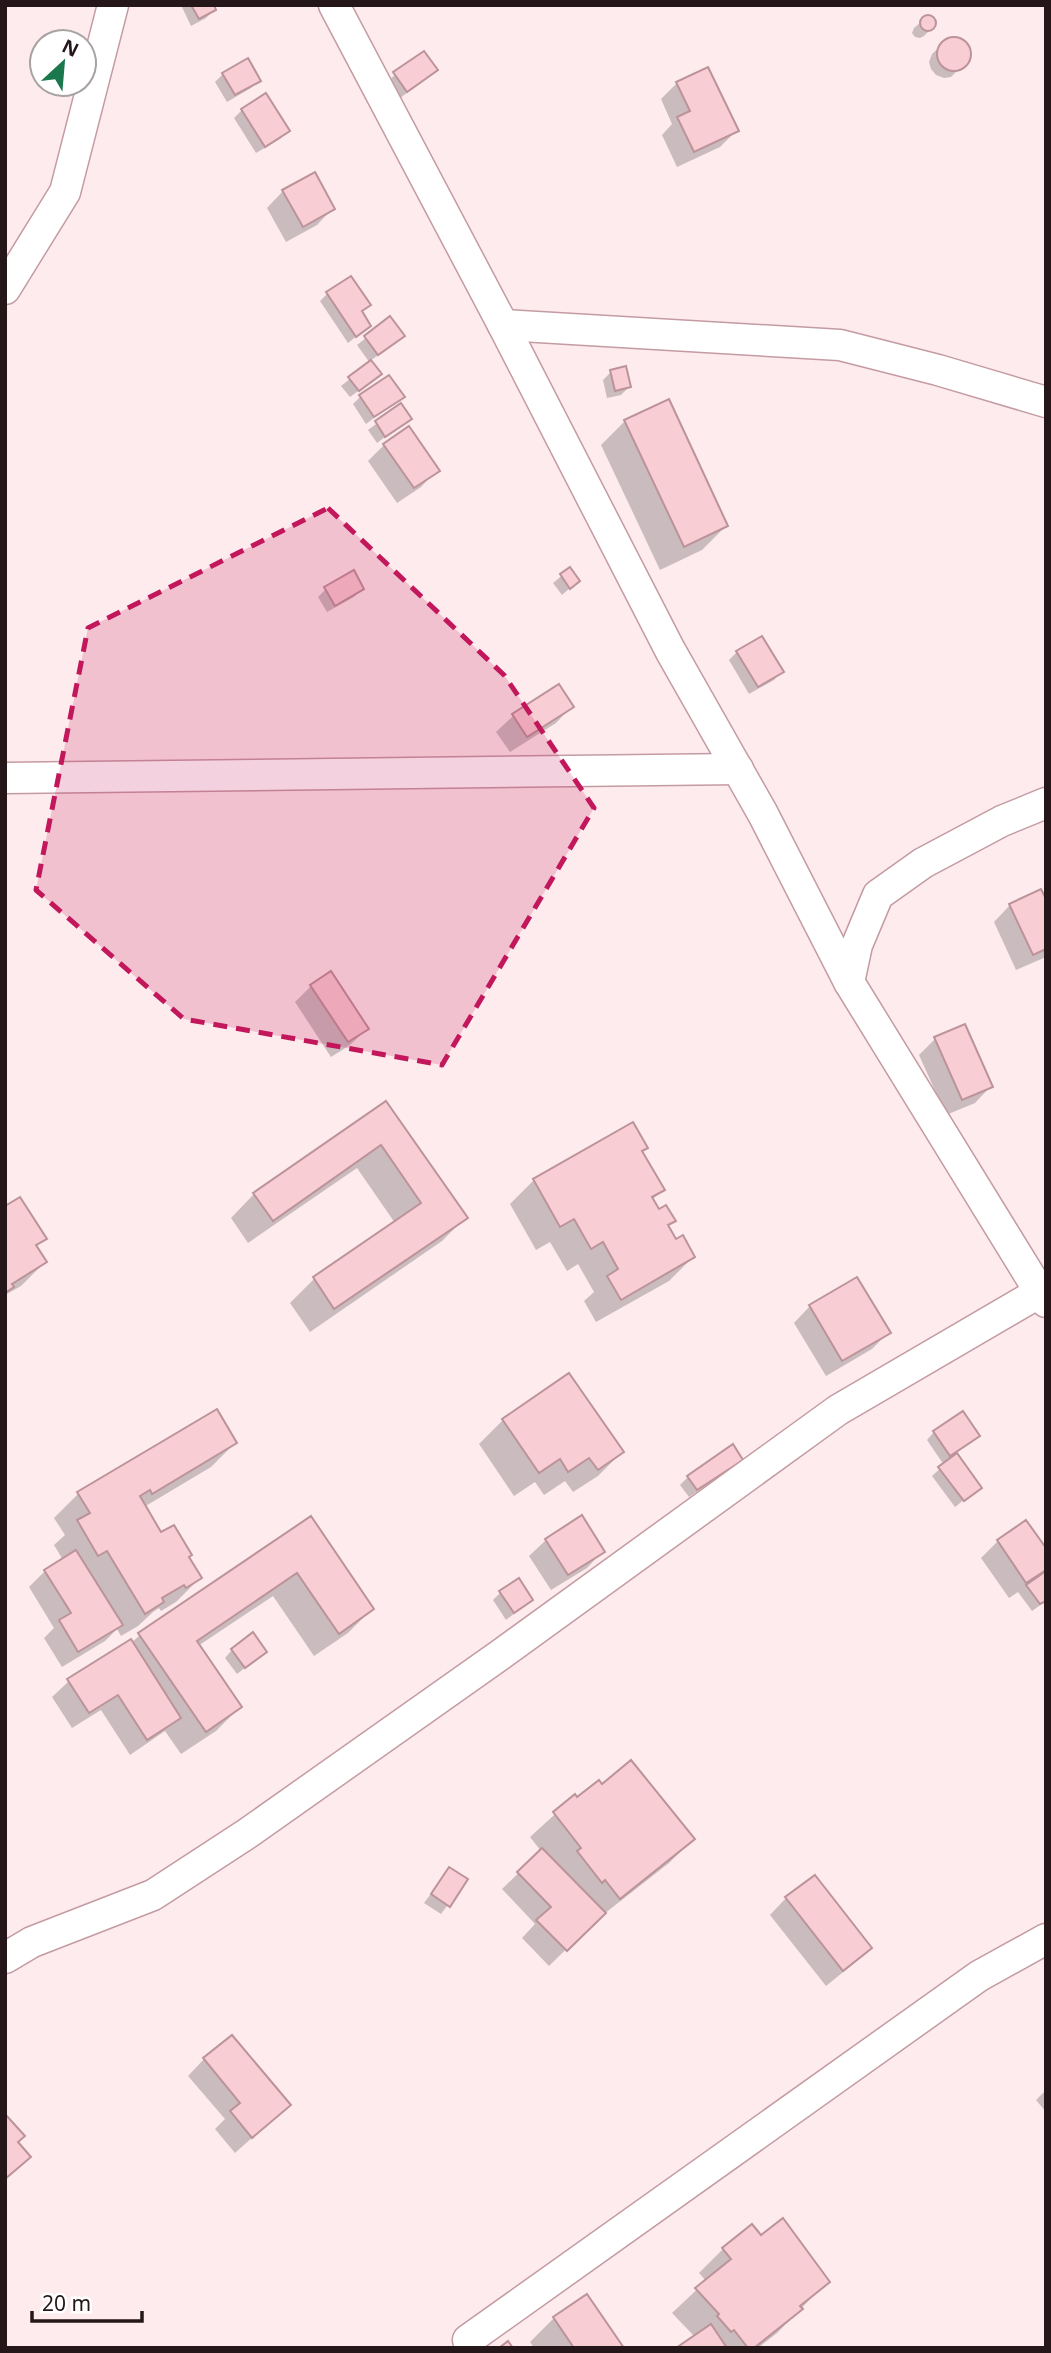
<svg xmlns="http://www.w3.org/2000/svg" width="1051" height="2353" font-family="'Noto Sans',sans-serif">
<style>
.shadow{fill:#0003}
.building{fill:#f8cdd3;stroke:#bb9399;stroke-width:2}
.lines{fill:none;stroke-linecap:round;stroke-linejoin:round}
.minor-casing{stroke:#c49ba2;stroke-width:33}
.minor{stroke:#fff;stroke-width:30}
.marked{fill:#c2185b;fill-opacity:0.2;stroke:#c2185b;stroke-width:5;stroke-dasharray:14 9;stroke-linejoin:round}
</style>
<rect width="100%" height="100%" fill="#fdebee"/>
<g class="shadow">
<path d="M181,5H212L214,10L206,18L191,26Z"/>
<path d="M927,17L934,22L933,27L924,36L920,38L915,37L912,33L914,28Z"/>
<path d="M955,38L968,47L966,62L951,77L944,78L936,75L931,69L929,62L932,54L947,40Z"/>
<path d="M424,53L436,70L399,99L386,82Z"/>
<path d="M223,74L259,81L251,88L227,102L215,82Z"/>
<path d="M677,83L736,131L720,147L677,167L662,135L672,124L661,99Z"/>
<path d="M242,110L288,131L280,139L256,153L234,118Z"/>
<path d="M283,191L333,208L317,225L286,242L267,208Z"/>
<path d="M328,293L368,305L361,313L369,326L348,343L320,301Z"/>
<path d="M390,319L395,343L370,361L372,381L350,397L341,386L370,363L357,345Z"/>
<path d="M611,372L629,387L621,395L607,398L603,380Z"/>
<path d="M360,397H402L366,424L353,404Z"/>
<path d="M400,406L409,419L377,443L368,430Z"/>
<path d="M625,421L726,526L702,550L660,570L601,445Z"/>
<path d="M384,445L437,470L421,487L397,503L368,461Z"/>
<path d="M570,569L578,581L562,595L553,583Z"/>
<path d="M326,589H362L354,597L327,612L318,597Z"/>
<path d="M737,652L781,672L774,680L749,694L729,660Z"/>
<path d="M559,686L572,706L556,723L510,752L496,732L513,716Z"/>
<path d="M1046,904V957L1016,970L994,922L1010,905Z"/>
<path d="M311,986L367,1029L350,1045L331,1057L295,1002Z"/>
<path d="M935,1039L991,1086L975,1103L946,1115L919,1055Z"/>
<path d="M386,1103L466,1217L442,1241L310,1332L290,1303L314,1279L395,1223L357,1168L248,1243L231,1218L254,1194Z"/>
<path d="M632,1125L646,1148L641,1153L663,1189L652,1200L659,1212L673,1221L667,1227L675,1241L693,1257L669,1281L596,1322L584,1301L594,1292L578,1264L567,1271L550,1242L536,1250L510,1204L534,1180Z"/>
<path d="M5,1208L44,1239L35,1248L45,1262L21,1286L5,1295Z"/>
<path d="M810,1306L889,1332L872,1349L826,1376L794,1323Z"/>
<path d="M503,1420L622,1452L598,1476L573,1492L565,1481L544,1495L535,1482L514,1496L479,1444Z"/>
<path d="M934,1432L977,1436L955,1453L980,1487L955,1507L932,1476L944,1465L927,1440Z"/>
<path d="M235,1443L211,1467L144,1507L161,1535L187,1558L200,1578L176,1602L161,1611L159,1608L153,1612L138,1626L121,1636L117,1629L105,1641L62,1667L44,1638L54,1628L29,1587L45,1571L63,1560L54,1545L65,1535L54,1518L78,1494Z"/>
<path d="M741,1459L733,1467L689,1497L680,1485L688,1477Z"/>
<path d="M310,1519L372,1609L348,1633L314,1656L273,1596L198,1646L240,1707L216,1731L181,1754L165,1731L130,1755L101,1710L72,1728L52,1697L69,1681L131,1643L140,1635Z"/>
<path d="M1026,1522L1046,1551V1601L1032,1611L1018,1592L1009,1598L981,1558L998,1541Z"/>
<path d="M546,1540L603,1551L587,1568L551,1590L529,1556Z"/>
<path d="M500,1593L531,1600L506,1620L493,1600Z"/>
<path d="M232,1650L265,1652L237,1674L225,1658Z"/>
<path d="M575,1796L577,1799L693,1839L669,1863L595,1921L549,1966L522,1938L535,1924L502,1889L541,1851L530,1837Z"/>
<path d="M450,1869L466,1880L441,1914L424,1903Z"/>
<path d="M786,1898L870,1948L853,1964L826,1986L770,1915Z"/>
<path d="M204,2059L289,2105L235,2153L215,2129L225,2119L188,2076Z"/>
<path d="M1046,2090V2112L1036,2100Z"/>
<path d="M761,2238L828,2281L777,2333L758,2348H679L695,2337L672,2313L706,2281L699,2273L723,2249Z"/>
<path d="M554,2318L622,2348H534L530,2342Z"/>
</g>
<g class="building">
<path d="M191,5H214L216,10L199,19Z"/>
<circle cx="928" cy="23" r="8"/>
<circle cx="954" cy="54" r="17"/>
<path d="M424,51L438,70L407,92L393,72Z"/>
<path d="M248,58L261,81L235,95L222,73Z"/>
<path d="M708,67L739,131L694,152L677,117L690,111L676,82Z"/>
<path d="M266,93L290,131L265,147L241,109Z"/>
<path d="M315,172L335,209L303,227L282,190Z"/>
<path d="M351,276L371,305L362,311L371,326L356,337L326,292Z"/>
<path d="M390,316L405,336L378,355L364,336Z"/>
<path d="M371,360L382,374L359,391L348,377Z"/>
<path d="M626,366L631,387L615,391L610,370Z"/>
<path d="M389,375L405,397L374,417L359,395Z"/>
<path d="M669,399L728,526L684,547L624,420Z"/>
<path d="M401,403L412,419L385,437L375,421Z"/>
<path d="M409,426L440,471L414,488L383,444Z"/>
<path d="M570,567L580,581L570,589L560,574Z"/>
<path d="M354,570L364,589L335,606L324,587Z"/>
<path d="M762,636L784,672L758,687L736,651Z"/>
<path d="M559,684L574,707L527,737L512,714Z"/>
<path d="M1041,889L1046,899V949L1033,955L1009,904Z"/>
<path d="M331,971L369,1029L348,1042L310,985Z"/>
<path d="M965,1024L993,1087L962,1100L934,1037Z"/>
<path d="M386,1101L468,1218L334,1309L313,1277L421,1203L381,1145L273,1221L253,1193Z"/>
<path d="M633,1122L648,1148L642,1151L665,1190L652,1197L659,1209L666,1205L676,1221L668,1225L676,1239L683,1235L695,1257L621,1300L607,1276L618,1269L603,1242L591,1249L574,1219L560,1227L533,1179Z"/>
<path d="M20,1197L47,1239L36,1245L47,1262L12,1284L14,1287L5,1293V1206Z"/>
<path d="M857,1277L891,1333L842,1361L809,1305Z"/>
<path d="M569,1373L624,1452L598,1470L589,1458L568,1472L560,1459L539,1473L502,1419Z"/>
<path d="M217,1409L237,1443L152,1494L150,1490L140,1496L161,1532L174,1525L192,1555L189,1557L202,1578L186,1588L184,1585L162,1598L164,1602L145,1614L107,1551L98,1556L77,1520L90,1513L77,1492Z"/>
<path d="M963,1411L980,1436L950,1456L933,1431Z"/>
<path d="M733,1444L743,1460L697,1490L687,1476Z"/>
<path d="M957,1453L982,1488L964,1501L938,1467Z"/>
<path d="M582,1515L605,1552L568,1575L545,1539Z"/>
<path d="M311,1516L374,1609L339,1634L297,1573L197,1641L242,1707L206,1732L138,1633Z"/>
<path d="M1026,1520L1046,1548V1570L1026,1583L997,1540Z"/>
<path d="M76,1550L123,1625L78,1652L59,1620L71,1613L44,1570Z"/>
<path d="M1046,1571V1601L1040,1604L1026,1585Z"/>
<path d="M519,1578L533,1600L514,1613L499,1591Z"/>
<path d="M253,1632L267,1652L245,1668L231,1649Z"/>
<path d="M131,1639L181,1718L147,1740L118,1695L89,1713L67,1679Z"/>
<path d="M631,1760L695,1839L620,1899L605,1880L602,1883L577,1851L581,1848L553,1812L575,1794L577,1797L599,1780L602,1784Z"/>
<path d="M542,1848L606,1913L567,1951L536,1920L551,1907L517,1872Z"/>
<path d="M449,1867L468,1879L450,1907L431,1894Z"/>
<path d="M815,1875L872,1948L843,1971L785,1897Z"/>
<path d="M232,2035L291,2105L252,2138L230,2111L240,2103L203,2058Z"/>
<path d="M5,2114L25,2136L18,2142L31,2157L5,2179Z"/>
<path d="M783,2218L830,2282L800,2306L803,2309L754,2348H748L734,2330L731,2332L717,2316L719,2314L695,2288L731,2259L722,2248L752,2224L761,2235Z"/>
<path d="M587,2294L624,2348H574L553,2317Z"/>
<path d="M711,2324L727,2348H676Z"/>
<path d="M508,2341L513,2348H499Z"/>
</g>
<g class="lines">
<defs>
<g id="minor">
<path d="M334,5L503,325L670,650L763,814L849,982L1046,1302"/>
<path d="M5,289L65,192L113,5"/>
<path d="M503,325L840,345L938,370L1046,402"/>
<path d="M5,778L738,769"/>
<path d="M849,982L857,945L878,895L923,863L1002,821L1046,803"/>
<path d="M5,1958L32,1942L153,1895L248,1833L500,1655L838,1410L1040,1292"/>
<path d="M468,2340L979,1976L1046,1939"/>
</g>
</defs>
<use href="#minor" class="minor-casing"/>
<use href="#minor" class="minor"/>
</g>
<path class="marked" d="M328,508L504,675L594,808L442,1065L184,1019L36,890L88,628Z"/>
<rect width="1051" height="2353" fill="none" stroke="#251719" stroke-width="14"/>
<g transform="translate(63 63) rotate(26)"><circle r="33" fill="#ffffff" stroke="#a8a2a3" stroke-width="2"/>
<path d="M0-5L12 26L0 18L-12 26Z" fill="#1b784d"/>
<text y="-10" font-size="19" font-weight="bold" text-anchor="middle" fill="#251719">N</text>
</g>
<path d="M32 2311v10h110v-10" fill="none" stroke="#251719" stroke-width="3.5"/>
<text x="42" y="2311" font-size="21" fill="#251719" stroke="#ffffff" stroke-width="5" paint-order="stroke">20 m</text>
</svg>
